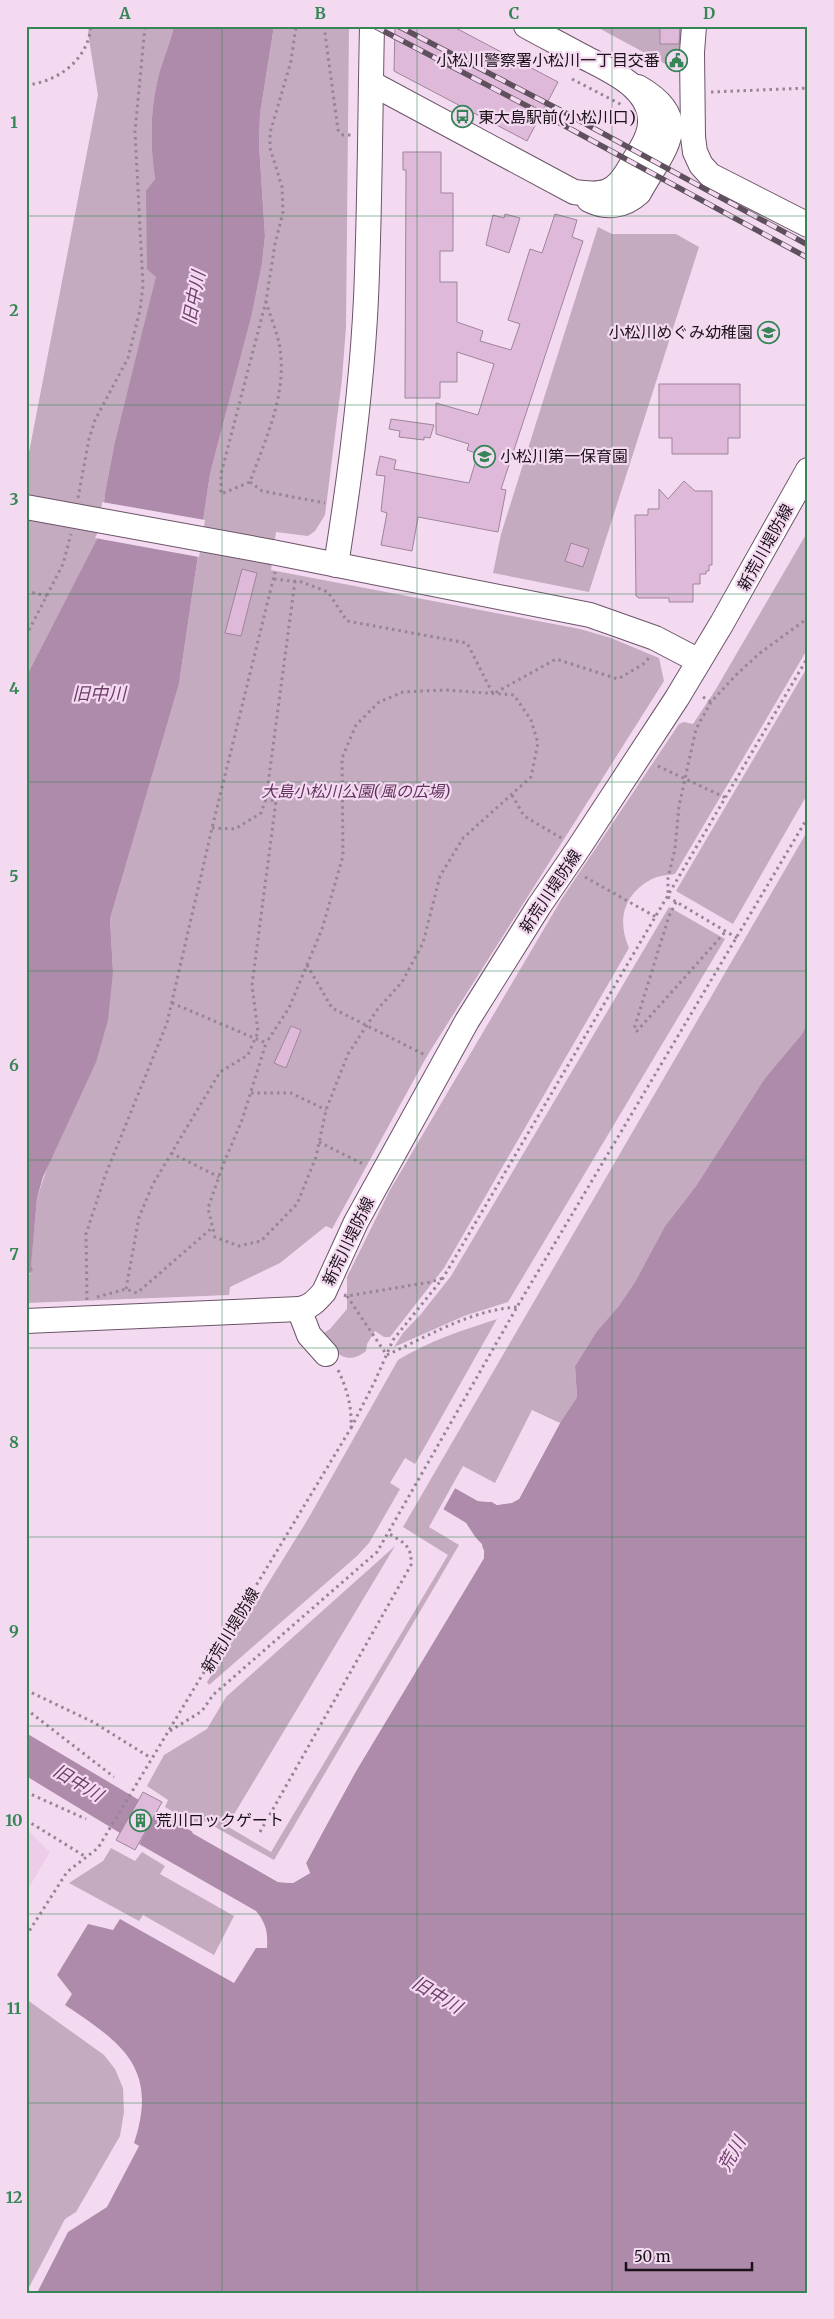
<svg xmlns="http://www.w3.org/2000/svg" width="834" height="2319" font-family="Merriweather,'Noto Sans JP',serif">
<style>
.built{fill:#eccce8}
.green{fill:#c4abc0}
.water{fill:#ae8baa}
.pier{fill:#f4daf0}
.building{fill:#dfb9da;stroke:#9d859a}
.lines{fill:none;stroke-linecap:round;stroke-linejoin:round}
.minor-casing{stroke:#6b5468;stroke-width:26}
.path{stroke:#978494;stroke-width:3;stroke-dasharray:2.5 4;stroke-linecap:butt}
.minor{stroke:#fff;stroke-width:24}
.rail-casing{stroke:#5f505d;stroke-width:5.5}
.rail{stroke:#f4daf0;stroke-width:4;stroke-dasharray:11;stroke-linecap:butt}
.minor-bridge-casing{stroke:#6b5468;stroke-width:26;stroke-linecap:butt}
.minor-bridge{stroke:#fff;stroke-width:24}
.grid{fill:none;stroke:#368556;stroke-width:1;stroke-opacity:0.55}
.labels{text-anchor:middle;stroke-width:4.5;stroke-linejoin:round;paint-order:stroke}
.poi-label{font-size:16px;fill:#1a1119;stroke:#f4daf0;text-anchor:start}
.street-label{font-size:16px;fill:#1a1119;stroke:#f4daf0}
.park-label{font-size:16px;font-style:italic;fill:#61325d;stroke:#f4daf0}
.water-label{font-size:18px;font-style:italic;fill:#6e3e6a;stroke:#f4daf0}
.neatline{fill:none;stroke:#368556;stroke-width:2}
.grid-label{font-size:16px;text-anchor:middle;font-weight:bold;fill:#368556}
</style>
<rect width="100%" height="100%" fill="#f4daf0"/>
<path class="built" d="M26,1828L50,1852L26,1892Z"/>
<g class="green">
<path d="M89,26H174C170,45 161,63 157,82C150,114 150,146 155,179L146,192L157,277L115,441L105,493L101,531L26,677V468L98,95L88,33Z"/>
<path d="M274,26H349L346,327L342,379L325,515L315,531L308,536L276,532L271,570L580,629L611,638L659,658L664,681L427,1056L332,1229L326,1226L280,1263L230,1287L229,1295L26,1303V1276L30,1274L37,1198L113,971L110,919L179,684L210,474L252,314L262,264L265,236L259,144L260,114Z"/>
<path d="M595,26H686L682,73Z"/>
<path d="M598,227L612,234H676L699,247L589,592L493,573L501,534Z"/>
<path d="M808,531V648L675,874C668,875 658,876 652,879C623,894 617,921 629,948L444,1268L390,1337H384L375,1331L367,1344L366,1351C345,1368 333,1350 322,1334L330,1329L347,1309V1277L390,1190L561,900L679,724L684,722L693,724L716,689Z"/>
<path d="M808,666V793L733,924L676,891Z"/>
<path d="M808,830V1021L802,1034L765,1078L696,1186L665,1226L635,1282L618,1307L597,1331L575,1366L577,1397L560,1423L532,1410L495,1483L463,1466L429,1527L459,1545L274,1860L201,1819L197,1826L165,1807L168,1800L147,1786L164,1755L207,1729L226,1697L395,1546L227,1826L271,1852L448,1555L403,1527Z"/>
<path d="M669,907L725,939L508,1302L464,1316L394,1347L403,1333L421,1314L451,1276Z"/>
<path d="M497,1319L415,1464L405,1458L390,1483L400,1489L369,1543L357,1556L209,1685L207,1682L308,1519L398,1360C429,1341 463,1330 497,1319Z"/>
<path d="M111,1848L135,1861L142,1852L165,1866L160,1874L234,1916L214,1955L143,1915L139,1921L69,1883L103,1861Z"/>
<path d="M26,1999L104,2055L115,2069L123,2088L124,2112L120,2136L76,2212L65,2219L26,2293Z"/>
</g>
<g class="water">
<path d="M174,26H274L260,114L259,144L265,236L262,264L252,314L210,474L179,684L110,919L113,971L108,1020L96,1062L43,1177L37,1198L31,1266L33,1270L26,1276V677L101,531L105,493L115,441L156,277L147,269L146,191L155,179C150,146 150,114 157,82C161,63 170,45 174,26Z"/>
<path d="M808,1021V2293H37L68,2232L107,2207L139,2146L134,2143C159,2068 122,2043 65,2005L72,1994L57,1975L88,1924L113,1930L120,1919L234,1983L256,1948H267C268,1932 266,1923 256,1911L139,1844L157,1811L278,1882L293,1883L310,1873L306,1863L356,1771L484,1558V1550L466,1523L443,1510L455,1488L478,1501L492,1502L497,1505L519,1499L560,1423L577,1397L575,1366L597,1331L618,1307L635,1282L665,1226L696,1186L765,1078L802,1034Z"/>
<path d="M26,1733L139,1800L120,1833L26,1776Z"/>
</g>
<g class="pier">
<path d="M102,502L205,520L199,557L95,538L99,530Z"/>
<path d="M557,1422L560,1423L519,1499L512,1503L497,1505L492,1502L478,1501L455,1488L443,1509L466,1523L471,1533L482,1544L484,1558L356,1771L323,1831L306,1863L310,1873L293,1883L278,1882L192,1833L194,1831L279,1880H293L307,1873L304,1863L321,1829L354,1770L481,1557L480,1545L469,1534L464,1525L441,1512V1509L455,1485L478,1498L498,1502L511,1500L517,1497Z"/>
</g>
<g class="building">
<path d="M395,26H452L558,82L527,141L394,71Z"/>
<path d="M660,26H680L679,44H660Z"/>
<path d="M403,152H441V193H453V251H440V282H457V322L483,331L480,341L511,350L520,324L508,320L530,249L542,253L555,214L577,220L572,237L583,241L501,489L506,490L498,532L418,517L412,551L381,545L387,513L381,511L385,476L376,475L380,456L396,460L394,469L469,483L478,454L467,450L469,444L436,434V403L478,415L494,364L457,352V382H440V398H405L406,170H403Z"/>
<path d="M505,214L520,218L509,253L486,245L493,215L504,218Z"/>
<path d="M659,384H740V438H728V454H672V438H659Z"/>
<path d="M391,419L434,425L430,438L424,437V440L399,437L400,431L389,429Z"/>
<path d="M684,481L695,491H712V565H709V571H706V574H700V584H693V602H669V598H639L636,596L635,515H648V509H659V489L668,499Z"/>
<path d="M571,543L589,549L583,567L565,561Z"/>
<path d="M242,569L257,573L241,636L225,633Z"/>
<path d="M291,1026L301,1030L286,1068L274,1063Z"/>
<path d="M143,1792L162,1802L135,1850L116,1840Z"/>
</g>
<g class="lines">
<defs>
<g id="minor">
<path d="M694,26L692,52L693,137L695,152L701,165L710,175L808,225"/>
<path d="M371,83L574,192C603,196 615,194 630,167C638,153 650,138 650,122C651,86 606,69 580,55C562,45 544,36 526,26"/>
<path d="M589,200C606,209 625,206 639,193C663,149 696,120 638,87"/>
<path d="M272,552L590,615L655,638L699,661"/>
<path d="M336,565C350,477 362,387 366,298C370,208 370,117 372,26"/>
<path d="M299,1309L309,1335L326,1354"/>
<path d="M26,1321L299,1309C311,1307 316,1301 324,1292L356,1222L467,1021L539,906L578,849L677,698L722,623L808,470"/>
</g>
</defs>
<use href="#minor" class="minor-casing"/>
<g class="path">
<path d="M324,26L338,130L343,135H351"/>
<path d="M572,79L622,105"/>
<path d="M26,85C58,82 88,60 91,26"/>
<path d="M711,92L808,88"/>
<path d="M546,105L555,110"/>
<path d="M266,301C270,317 278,333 280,349C287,395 265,440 250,482L221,494V474L266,301L275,244L283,212L282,187L270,148V133L291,61L296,26"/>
<path d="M250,482L262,491L325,503"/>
<path d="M78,498L89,439L95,420L128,358L140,310L143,285L135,132L145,26"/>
<path d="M274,579L302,582L328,592L347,621L467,643L493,694L556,659L618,679L645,663L650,656"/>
<path d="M26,591L47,596"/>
<path d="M26,636L63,564L71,534"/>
<path d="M703,697L711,702"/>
<path d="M658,766L726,798"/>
<path d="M512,795L524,816L563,839"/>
<path d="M212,828L235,829L261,813L266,799L295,581"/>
<path d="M585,877L656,917"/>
<path d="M676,902L669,916L634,1029L637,1031L726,931"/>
<path d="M737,938L668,897V878L675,849L679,806L696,729L711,702L737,674L760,653L808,618"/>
<path d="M307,965L332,1008L427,1056"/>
<path d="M172,1003L266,1043L242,1120L223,1165L208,1208L215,1237L239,1246L261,1241L297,1204L316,1157L326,1110L348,1054L377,1010L402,982L423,943L440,876L463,838L531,777L538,743L531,720L514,695L445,690L403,692L379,702L356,725L342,758L343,856L322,929L289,1008L266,1043"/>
<path d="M251,1093H291L326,1110"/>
<path d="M319,1142L365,1165"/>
<path d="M171,1153L219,1177"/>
<path d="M126,1289L139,1217L153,1184L220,1072L248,1055L258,1032L252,985L276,801L266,799"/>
<path d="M344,1295L347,1296L431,1282L443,1278"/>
<path d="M347,1296L386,1354"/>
<path d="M97,1297L126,1289L137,1293L213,1227"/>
<path d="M87,1300L86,1234L105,1176L167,1023L212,828L275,572"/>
<path d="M387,1355C428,1336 471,1310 517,1307"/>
<path d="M351,1428L375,1381L393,1340L443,1278L808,657"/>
<path d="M26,1690L93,1722L151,1758"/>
<path d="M26,1709L114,1777"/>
<path d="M170,1731L202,1711L213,1695L377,1552L517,1307L808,817"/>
<path d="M26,1792L86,1819"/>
<path d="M26,1820L86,1857"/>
<path d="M260,1832L411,1565C412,1545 404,1543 388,1533"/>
<path d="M26,1936L67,1872L98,1848L351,1428C352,1406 347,1388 337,1368"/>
</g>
<use href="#minor" class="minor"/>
<defs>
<g id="rail">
<path d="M374,26L554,120L808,258"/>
<path d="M398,26L560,110L808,245"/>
</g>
</defs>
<use href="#rail" class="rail-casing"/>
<use href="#rail" class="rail"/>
<defs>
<path id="minor-bridge" d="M26,507L272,552"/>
</defs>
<use href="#minor-bridge" class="minor-bridge-casing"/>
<use href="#minor-bridge" class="minor-bridge"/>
</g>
<path class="grid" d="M222,26V2293M417,26V2293M612,26V2293M26,216H808M26,405H808M26,594H808M26,782H808M26,971H808M26,1160H808M26,1348H808M26,1537H808M26,1726H808M26,1914H808M26,2103H808"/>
<defs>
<symbol id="civic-ring" viewBox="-11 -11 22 22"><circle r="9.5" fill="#f4daf0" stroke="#368556" stroke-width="1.5"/><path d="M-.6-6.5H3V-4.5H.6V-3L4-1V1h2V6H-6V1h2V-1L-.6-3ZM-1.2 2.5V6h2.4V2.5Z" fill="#368556"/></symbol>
<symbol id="bus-ring" viewBox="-11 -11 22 22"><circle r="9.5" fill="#f4daf0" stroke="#368556" stroke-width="1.5"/><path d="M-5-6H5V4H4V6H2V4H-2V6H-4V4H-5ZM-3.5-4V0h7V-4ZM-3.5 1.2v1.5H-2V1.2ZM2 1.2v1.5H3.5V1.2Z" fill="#368556"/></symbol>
<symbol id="school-ring" viewBox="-11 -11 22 22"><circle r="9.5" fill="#f4daf0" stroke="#368556" stroke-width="1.5"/><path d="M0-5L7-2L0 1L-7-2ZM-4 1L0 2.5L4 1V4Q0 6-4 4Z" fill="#368556"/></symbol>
<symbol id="building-ring" viewBox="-11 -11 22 22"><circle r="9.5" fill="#f4daf0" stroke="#368556" stroke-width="1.5"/><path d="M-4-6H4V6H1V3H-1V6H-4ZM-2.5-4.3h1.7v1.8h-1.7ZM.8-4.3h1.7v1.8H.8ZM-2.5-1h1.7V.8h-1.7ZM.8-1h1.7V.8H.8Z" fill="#368556"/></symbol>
</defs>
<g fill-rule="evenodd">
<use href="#civic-ring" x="664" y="48" width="25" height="25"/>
<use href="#bus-ring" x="450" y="104" width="25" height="25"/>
<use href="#school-ring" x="756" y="320" width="25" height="25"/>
<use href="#school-ring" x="472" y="444" width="25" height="25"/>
<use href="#building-ring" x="128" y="1808" width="25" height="25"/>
</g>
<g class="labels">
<g class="poi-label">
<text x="660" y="66" text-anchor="end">小松川警察署小松川一丁目交番</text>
<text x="478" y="123">東大島駅前(小松川口)</text>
<text x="753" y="338" text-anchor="end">小松川めぐみ幼稚園</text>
<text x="500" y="462">小松川第一保育園</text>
<text x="156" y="1826">荒川ロックゲート</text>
</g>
<g class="street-label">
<text transform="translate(765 547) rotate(-61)" y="6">新荒川堤防線</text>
<text transform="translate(550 891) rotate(-56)" y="6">新荒川堤防線</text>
<text transform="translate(348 1241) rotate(-64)" y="6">新荒川堤防線</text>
<text transform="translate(230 1630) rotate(-59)" y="6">新荒川堤防線</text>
</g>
<g class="park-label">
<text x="356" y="797">大島小松川公園(風の広場)</text>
</g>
<g class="water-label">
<text transform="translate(194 298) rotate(-79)" y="6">旧中川</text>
<text x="99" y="700">旧中川</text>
<text transform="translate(78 1783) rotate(31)" y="6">旧中川</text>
<text transform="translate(437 1995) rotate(31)" y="6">旧中川</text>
<text transform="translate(732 2154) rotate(-61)" y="6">荒川</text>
</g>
</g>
<rect width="834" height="2319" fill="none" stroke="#f4daf0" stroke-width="55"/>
<path d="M626 2262v8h126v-8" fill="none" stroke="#1a1119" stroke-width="2.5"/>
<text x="634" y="2262" font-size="15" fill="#1a1119" stroke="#f4daf0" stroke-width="4" paint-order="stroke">50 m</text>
<rect x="28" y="28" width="778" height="2264" class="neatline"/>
<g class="grid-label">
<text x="125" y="19">A</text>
<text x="320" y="19">B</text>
<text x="514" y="19">C</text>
<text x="709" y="19">D</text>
<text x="14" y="128">1</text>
<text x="14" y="316">2</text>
<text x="14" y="505">3</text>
<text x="14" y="694">4</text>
<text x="14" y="882">5</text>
<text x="14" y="1071">6</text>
<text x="14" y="1260">7</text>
<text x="14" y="1448">8</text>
<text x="14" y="1637">9</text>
<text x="14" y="1826">10</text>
<text x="14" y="2014">11</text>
<text x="14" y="2203">12</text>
</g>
</svg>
